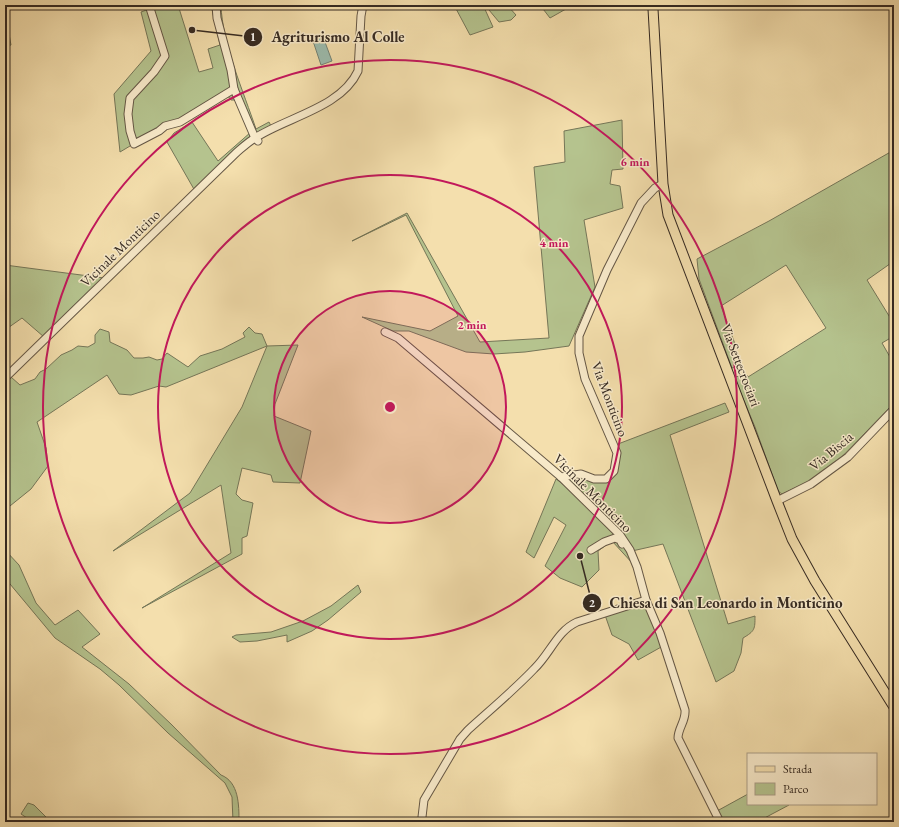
<svg xmlns="http://www.w3.org/2000/svg" width="899" height="827" font-family="'EB Garamond',serif">
<style>
.green{fill:#b5c38e;stroke:#757658}
.water{fill:#9cbcae;stroke:#738276}
.lines{fill:none;stroke-linecap:round;stroke-linejoin:round}
.minor-casing{stroke:#655745;stroke-width:9}
.major-casing{stroke:#352a22;stroke-width:11}
.minor{stroke:#f8eaca;stroke-width:7}
.major{stroke:#f4dfad;stroke-width:9}
.ring{fill:none;stroke:#c2185b;stroke-width:2}
.labels{text-anchor:middle;stroke-width:3;stroke-linejoin:round;paint-order:stroke}
.street-label{font-size:14px;fill:#352a22;stroke:#f8eaca}
.centre{fill:#c2185b;stroke:#f8eaca;stroke-width:2}
.ring-label{font-size:12px;text-anchor:middle;font-weight:bold;fill:#c2185b;stroke:#f8eaca;stroke-width:3;stroke-linejoin:round;paint-order:stroke}
.leader{fill:none;stroke:#352a22;stroke-width:1.5}
.callout-dot{fill:#352a22;stroke:#f8eaca;stroke-width:1.5}
.mark-label{font-size:12px;text-anchor:middle;font-weight:bold;fill:#fff}
.callout-label{font-size:15px;text-anchor:middle;font-weight:bold;fill:#352a22;stroke:#f8eaca;stroke-width:3;stroke-linejoin:round;paint-order:stroke}
</style>
<rect width="100%" height="100%" fill="#f4dfad"/>
<filter id="stains"><feTurbulence type="fractalNoise" baseFrequency=".005" numOctaves="4"/><feColorMatrix values="0 0 0 0 .2 0 0 0 0 .09 0 0 0 0 .02 0 0 0 .5 -.17"/></filter>
<radialGradient id="worn" r=".72"><stop offset=".6" stop-color="#630" stop-opacity="0"/><stop offset="1" stop-color="#630" stop-opacity=".3"/></radialGradient>
<g class="green">
<path d="M151,5H178L199,72L213,68L208,49L220,45L211,5H221C222,43 244,93 256,129L269,122L271,126L195,191L167,142L174,133L192,122L218,161L251,132L235,100H231L227,95C191,114 154,131 120,152L114,94L151,51L141,12L152,8Z"/>
<path d="M454,5H483L493,27L470,35Z"/>
<path d="M490,5H507L516,15L511,20L499,22L489,10Z"/>
<path d="M540,5H573L550,18Z"/>
<path d="M5,12L11,45L5,47Z"/>
<path d="M622,120L623,169L612,170L610,184L620,186L623,208L584,220L595,287L569,346L525,352L494,354L466,352L409,331H393L362,317L430,331L458,316L406,215L352,241L407,213L480,342L549,338L534,167L565,162L564,131Z"/>
<path d="M894,150V261L867,280L894,324V336L882,343L894,364V403L835,464L808,482L782,494L778,491L755,427L734,377L747,375L748,377L826,328L786,265L721,306L735,344L729,346L737,367L732,368L699,279L697,259L769,221Z"/>
<path d="M5,265L104,278L44,337L22,318L5,330Z"/>
<path d="M249,327L255,333L262,334L267,346L298,345L275,404L274,416L311,431L300,483L273,482L271,475L242,468L236,494L242,500L253,503L247,536L242,538V554L142,608L231,553L221,485L113,551L190,493L242,407L267,346L166,387L159,386L131,395L119,394L107,375L37,422L46,448L48,466L31,489L5,510V382L11,377L20,385L35,379L40,372L46,369L61,355L72,350L78,346L88,347L95,343V335L100,329L109,332L110,342L127,350L134,358H143L149,357L157,360L162,359L167,353L188,367L200,356L222,349L245,337L243,333Z"/>
<path d="M725,403L729,412L670,435L728,624L755,616C755,629 755,631 743,638L741,653L734,671L716,682L663,544L632,551L564,479L580,477L606,482L619,456L618,444Z"/>
<path d="M556,479C568,487 578,497 588,507C608,527 621,539 634,565L612,541L598,551L599,570L582,587L560,578L545,566L566,525L554,517L534,558L526,552Z"/>
<path d="M5,550L19,565L36,603L55,625L78,610L100,634L82,647L129,684L172,725L221,775C239,782 239,805 239,822H233L232,797L225,783L168,733L119,685L100,669L55,638L5,578Z"/>
<path d="M358,585L361,592L328,620L312,631L287,642V635L257,641L240,642L232,637L236,635L271,632L303,621L331,606Z"/>
<path d="M645,598L663,646L638,660L629,644L612,635L605,615Z"/>
<path d="M748,794V804H789V805L757,822H723L717,811Z"/>
<path d="M28,803L34,805L51,822H31L27,818L21,814Z"/>
</g>
<path class="water" d="M322,34L332,61L321,65L312,38Z"/>
<g class="lines">
<defs>
<g id="minor">
<path d="M149,5L165,56L154,72L130,98L128,114L130,131L134,144L159,131L165,126L180,122L234,89"/>
<path d="M216,5L217,18L231,70L234,89L255,138L258,141"/>
<path d="M385,332L398,338L561,477L620,535L630,550L637,567L646,600L660,633L685,710C686,721 678,728 678,738L720,822"/>
<path d="M5,378L236,153C242,148 248,142 255,138C287,117 341,108 358,71L361,16L363,5"/>
<path d="M561,477L581,474L594,479H606L614,471L617,453L585,379L579,353V336L607,270L641,203L655,188L663,184"/>
<path d="M777,501L811,484L848,457L894,409"/>
<path d="M591,550L604,542L615,538L620,540L622,544"/>
<path d="M423,822L422,817L424,800L460,739L468,730C490,710 513,691 534,669C550,654 557,631 577,622L646,600"/>
</g>
<path id="major" d="M651,5L653,9L663,184L668,215L777,501L792,539L815,581L894,707"/>
</defs>
<use href="#minor" class="minor-casing"/>
<use href="#major" class="major-casing"/>
<use href="#minor" class="minor"/>
<use href="#major" class="major"/>
</g>
<circle cx="390" cy="407" r="116" fill="#c2185b" fill-opacity=".12"/>
<g class="ring">
<circle cx="390" cy="407" r="116"/>
<circle cx="390" cy="407" r="232"/>
<circle cx="390" cy="407" r="347"/>
</g>
<g class="labels">
<g class="street-label">
<text transform="translate(120 248) rotate(-44)" y="5">Vicinale Monticino</text>
<text transform="translate(741 365) rotate(69)" y="5">Via Settecrociari</text>
<text transform="translate(610 399) rotate(69)" y="5">Via Monticino</text>
<text transform="translate(831 451) rotate(-40)" y="5">Via Biscia</text>
<text transform="translate(593 493) rotate(45)" y="5">Vicinale Monticino</text>
</g>
</g>
<circle cx="390" cy="407" r="6" class="centre"/>
<g class="ring-label">
<text x="635" y="166">6 min</text>
<text x="554" y="247">4 min</text>
<text x="472" y="329">2 min</text>
</g>
<path class="leader" d="M192 30L253 37M580 556L592 603"/>
<g class="callout-dot">
<circle cx="192" cy="30" r="4"/>
<circle cx="580" cy="556" r="4"/>
<circle cx="253" cy="37" r="10"/>
<circle cx="592" cy="603" r="10"/>
</g>
<g class="mark-label">
<text x="253" y="41">1</text>
<text x="592" y="607">2</text>
</g>
<g class="callout-label">
<text x="338" y="42">Agriturismo Al Colle</text>
<text x="726" y="608">Chiesa di San Leonardo in Monticino</text>
</g>
<rect width="899" height="827" fill="none" stroke="#f4dfad" stroke-width="20"/>
<rect x="6" y="6" width="887" height="815" fill="none" stroke="#352a22" stroke-width="2"/>
<rect x="10" y="10" width="879" height="807" fill="none" stroke="#352a22"/>
<rect x="747" y="753" width="130" height="52" fill="#f8eaca" stroke="#aa9d87"/>
<rect x="755" y="766" width="20" height="6" fill="#f4dfad" stroke="#aa9d87"/>
<text x="783" y="773" font-size="12" fill="#352a22">Strada</text>
<rect x="755" y="783" width="20" height="12" fill="#b5c38e" stroke="#aa9d87"/>
<text x="783" y="793" font-size="12" fill="#352a22">Parco</text>
<rect width="100%" height="100%" filter="url(#stains)"/>
<rect width="100%" height="100%" fill="url(#worn)"/>
</svg>
